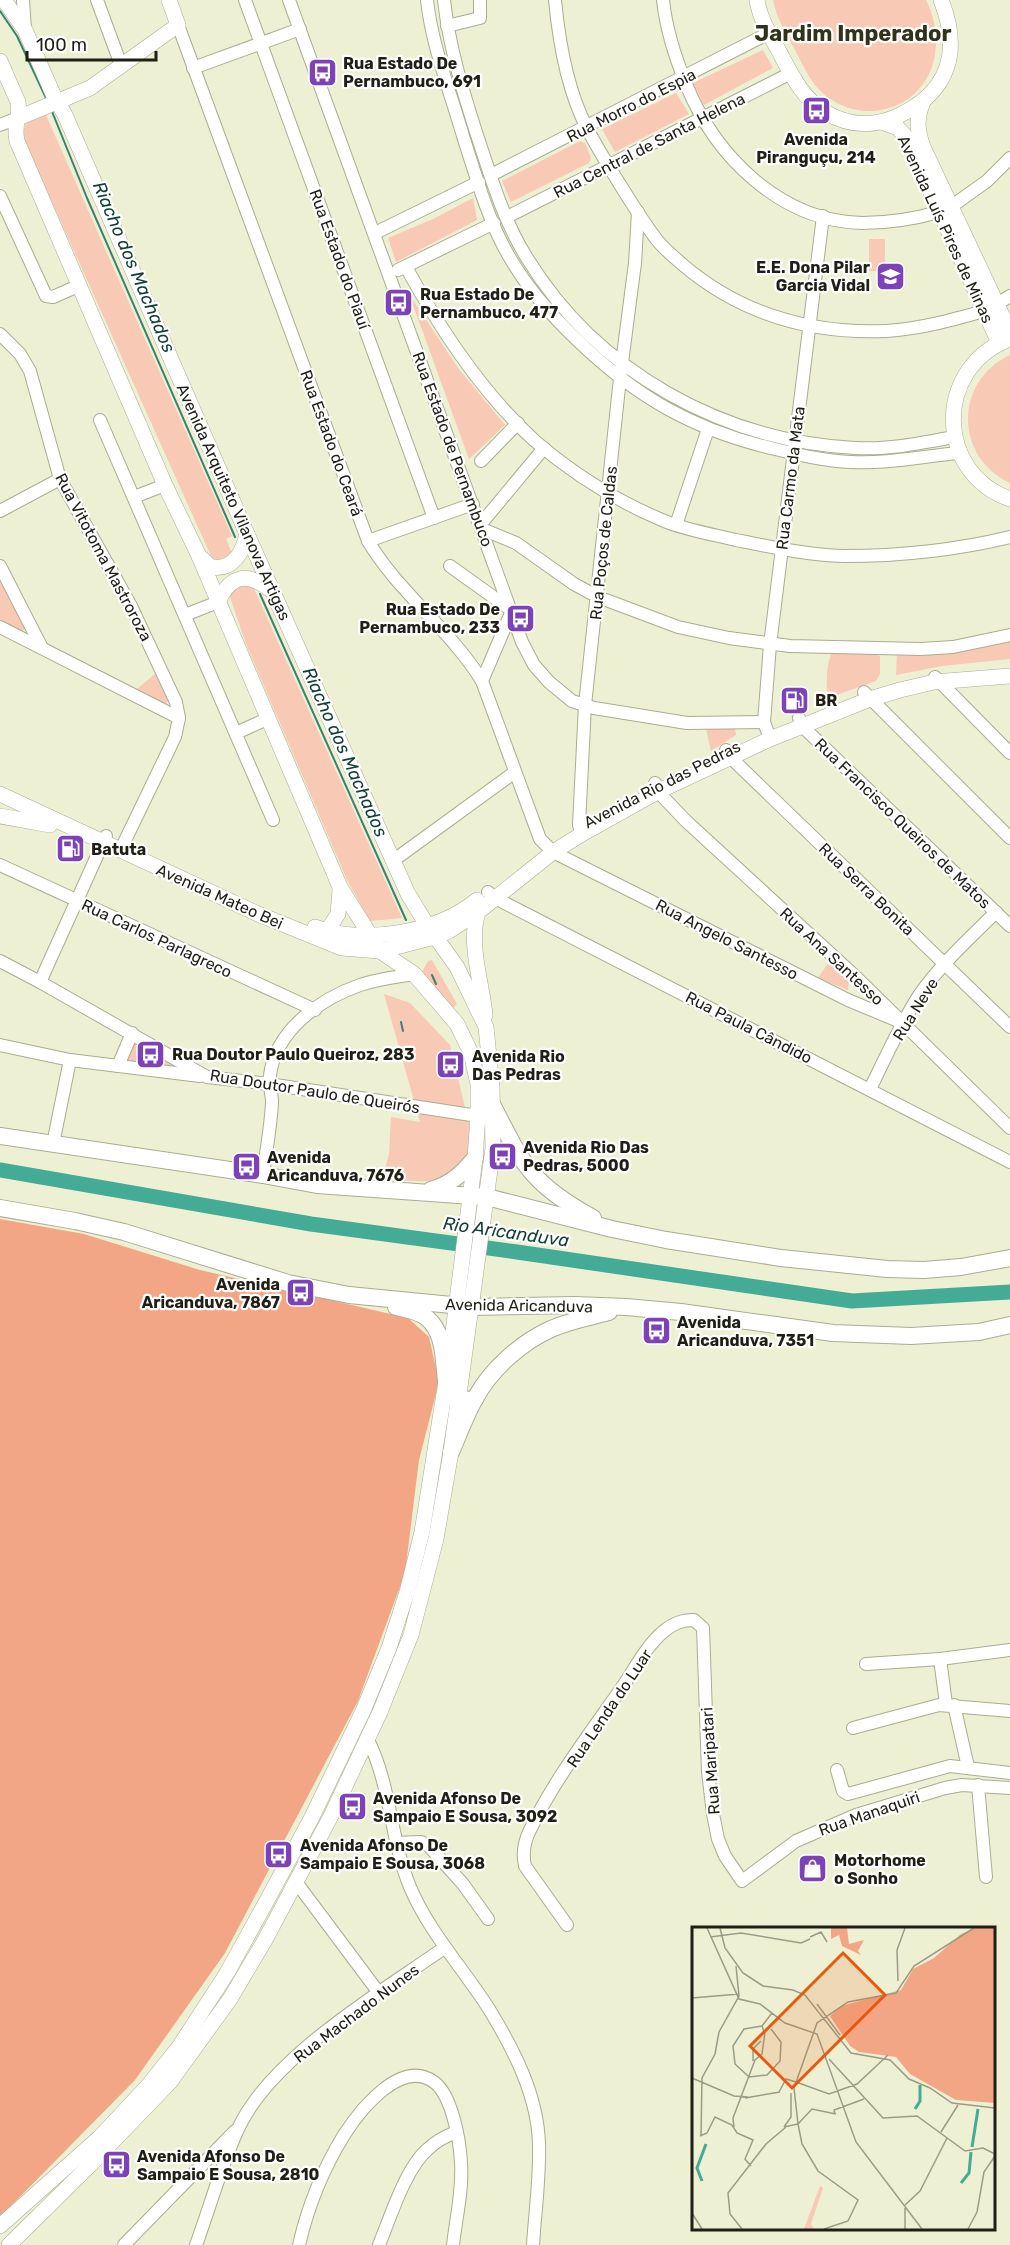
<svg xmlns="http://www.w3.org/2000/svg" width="1010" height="2245" font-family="Rubik,sans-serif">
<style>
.green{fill:#f8c9b5}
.forest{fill:#f3a686}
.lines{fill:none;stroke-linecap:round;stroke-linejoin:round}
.stream{stroke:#39826f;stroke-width:2}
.river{stroke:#44ac96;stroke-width:15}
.minor-casing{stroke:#abac91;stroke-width:14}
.major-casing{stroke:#abac91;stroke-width:16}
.highway-casing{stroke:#abac91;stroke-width:18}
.minor{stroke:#fff;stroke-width:12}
.major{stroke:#fff;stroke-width:15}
.highway{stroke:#fff;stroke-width:16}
.labels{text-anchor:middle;stroke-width:4.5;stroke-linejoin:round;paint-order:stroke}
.poi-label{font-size:16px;font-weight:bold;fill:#1f1f15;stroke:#fff;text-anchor:start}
.street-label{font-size:16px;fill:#1f1f15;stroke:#fff}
.water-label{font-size:18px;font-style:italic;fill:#103f35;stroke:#fff}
.district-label{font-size:22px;font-weight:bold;fill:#31321a;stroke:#fff}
.inset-river{fill:none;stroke:#44ac96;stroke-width:3}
.inset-road{fill:none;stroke:#9b9c87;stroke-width:1.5}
.view{fill:#e8590c;fill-opacity:0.15;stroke:#e8590c;stroke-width:3}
.inset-edge{fill:none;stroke:#1f1f15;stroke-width:3}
</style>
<rect width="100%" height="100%" fill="#eef0d3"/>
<g class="green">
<path d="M773,0H926C950,47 931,106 873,111C856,112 839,106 826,96C811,84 804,67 795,50C787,34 776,18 773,0Z"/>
<path d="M763,50L773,68L704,105L693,83Z"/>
<path d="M676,93L689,114L615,152L602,129Z"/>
<path d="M46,115L232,536L226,539L234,558L218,561L211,556L21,133L27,123Z"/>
<path d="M580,141L585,143L591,158L589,163L511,202L502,181Z"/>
<path d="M473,198L477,220L396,262L388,238L433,219Z"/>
<rect x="869" y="239" width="16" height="32"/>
<path d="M409,294L458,368L505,425L469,459Z"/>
<path d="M1010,355V483C954,457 954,381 1010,355Z"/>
<path d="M0,576L24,622V630L19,631L0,621Z"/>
<path d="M251,582L402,918L370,921L347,880L246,644L230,597L233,589Z"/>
<path d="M1010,640V659L942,666L896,675L897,652Z"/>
<path d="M840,652L869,653L880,656V674L876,681L828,698C826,683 826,668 831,654Z"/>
<path d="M155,674L168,700L166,705L137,689Z"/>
<path d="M706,729H735L736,735L711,751Z"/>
<path d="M831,959L850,976L848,990L818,978Z"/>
<path d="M432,960L457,1004L453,1008L422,972L428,961Z"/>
<path d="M384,994L410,1003L450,1045L470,1128L468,1162L446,1182L382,1180L389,1154L391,1117L420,1122Z"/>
<path d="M135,1039L175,1067L126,1061Z"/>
</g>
<path class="forest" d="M0,1219L84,1234L200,1270L408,1318L429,1337L439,1382L419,1460L405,1573L358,1701L225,1953L135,2080L0,2217Z"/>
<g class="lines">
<g class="stream">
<path d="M0,11L17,36L46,98"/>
<path d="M51,109L87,198L235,537"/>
<path d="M260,594L406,920"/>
<path d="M432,975L436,984"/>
<path d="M401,1022L403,1031"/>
</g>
<path class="river" d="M0,1170L311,1224L517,1252L852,1301L1010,1292"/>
<defs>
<g id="minor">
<path d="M23,0L25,30"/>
<path d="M97,0L121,65"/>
<path d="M245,0L434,518"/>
<path d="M289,0L522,642L534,665L549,682L572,701L594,708L687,723L764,722"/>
<path d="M427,0C432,46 450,91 463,136C476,176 488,221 510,258C528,289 550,314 576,339C636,397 693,430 775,449C800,455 825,461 851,462C886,464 924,456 959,453"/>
<path d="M444,0C449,46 462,88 476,132C490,174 503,220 527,258C597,372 723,441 855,448C888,450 922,443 954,437"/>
<path d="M555,0C559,42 567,90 587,128C596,146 608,165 619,183C631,202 643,222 657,240C664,249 674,257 683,265C741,314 810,334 886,331C920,329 952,320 984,311"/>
<path d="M663,0C666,29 675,57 686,84C715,156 780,221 862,223C888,223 914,219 939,212"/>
<path d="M178,25L368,541C399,593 450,629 482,681L540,839L553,852L848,1000L903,1023"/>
<path d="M447,26L480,18V0"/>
<path d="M193,68L300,29"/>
<path d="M0,125L18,118"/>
<path d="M491,175L769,33"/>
<path d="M0,196L46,296L53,297L78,286"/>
<path d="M952,206L987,181L1010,158"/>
<path d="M507,217L791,73"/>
<path d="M375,233L479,182"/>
<path d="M406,267C440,329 482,393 535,441C572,473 617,501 662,520C685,530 711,534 736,540C771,547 808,555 844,556C900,556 956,550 1010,537"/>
<path d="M398,270L494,223"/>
<path d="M997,304L1010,296"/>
<path d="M0,334L20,354L30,371L60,479L131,606L176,702L179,718L175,737L120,851"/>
<path d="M100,420L273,820"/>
<path d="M481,461L518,423"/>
<path d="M134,497L165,485"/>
<path d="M0,511L60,479"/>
<path d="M480,525L544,448"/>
<path d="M676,525L708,429"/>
<path d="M482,529L516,543L574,584L598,597L678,627L729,638L790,646L921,649L953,647L1010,635"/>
<path d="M368,541L473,504"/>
<path d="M0,566L42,648"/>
<path d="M450,566L510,609"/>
<path d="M185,615L218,602"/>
<path d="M0,627L179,718"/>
<path d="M935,677L1010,753"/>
<path d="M482,681L511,613"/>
<path d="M864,692L1010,838"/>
<path d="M799,718L802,726L1010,926"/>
<path d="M236,733L267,719"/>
<path d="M770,739L764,722L770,645L823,216"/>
<path d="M726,750L730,757L1010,1027"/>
<path d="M655,783L663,797L686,821L857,978L1010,1128"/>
<path d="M582,834L579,825L585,705L620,378L635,263L638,212"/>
<path d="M394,860L515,772"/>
<path d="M0,865L315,1010"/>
<path d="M488,892L495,898L1010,1162"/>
<path d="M0,961L40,982L207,1077L269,1084L478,1116"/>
<path d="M40,982L106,836"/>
<path d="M0,1045L70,1060L200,1076"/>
<path d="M118,1066L132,1033"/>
<path d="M870,1089C886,1057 900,1024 920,994C941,964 970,938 996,912"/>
<path d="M53,1144L70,1060"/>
<path d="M263,1175C266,1151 271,1126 272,1102C272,1093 268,1084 270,1075C276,1030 320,999 360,985C377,979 396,977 414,974"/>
<path d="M940,1659L946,1704"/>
<path d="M866,1664L940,1659L1010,1650"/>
<path d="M954,1705L968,1767"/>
<path d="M853,1728L939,1705L1010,1711"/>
<path d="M367,1738C391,1784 390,1839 410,1887C429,1932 463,1968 489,2009C514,2050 538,2096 539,2145C540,2178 535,2212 533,2245"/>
<path d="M837,1770L843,1791L848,1794L950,1766L1010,1773"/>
<path d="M978,1785L986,1877"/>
<path d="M395,1843L421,1842L428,1845L463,1884L488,1919"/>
<path d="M296,1882L379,1993"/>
<path d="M567,1925L525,1866C522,1853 524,1842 530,1830C554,1780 591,1732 623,1686C635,1668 647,1645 664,1631C674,1623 682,1620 694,1620L703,1628L708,1772L713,1814L718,1839L725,1856L742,1881L796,1841L856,1815L945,1788L962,1785L1010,1788"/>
<path d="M124,2245L235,2131"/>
<path d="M196,2245C210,2207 221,2166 238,2129C271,2057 380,1993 444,1948"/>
<path d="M299,2245C308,2206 323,2169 344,2135C360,2110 401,2058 434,2082C452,2095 460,2141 461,2163C463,2190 456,2218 453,2245"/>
<path d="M379,2245C390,2218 406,2167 428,2149C436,2141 446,2136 456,2132"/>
</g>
<g id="major">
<path d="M4,0L25,30L53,94L65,115L247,534L408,894L427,925L457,967L486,1027L492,1086L493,1148L451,1452L436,1539L411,1635L380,1712L332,1814L265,1940L230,1999L170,2082L91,2164L9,2245"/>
<path d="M757,0C760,20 772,38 781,55C792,76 804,100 825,112C850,127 875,127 900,115C950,91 961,50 941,0"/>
<path d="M0,61L18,102C21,117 13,123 17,141L165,485L199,556L340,887L380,951L414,974L457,1024L471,1053L478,1084V1116L475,1158L450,1356L422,1532L407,1592L389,1648L363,1711L312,1817L264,1906L227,1973L179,2047L147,2087L100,2137L0,2226"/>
<path d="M923,102C916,119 917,130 923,147L1010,332"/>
<path d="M18,118L90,88L178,25L169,0"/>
<path d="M884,123L898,128L906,137L999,343"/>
<path d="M1007,340C934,370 936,473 1010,499"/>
<path d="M199,556L211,567C233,571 243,552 247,534"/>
<path d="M218,602C231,574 247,572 271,590"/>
<path d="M0,794L258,914L342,948L380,951L435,937L449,931L478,912L553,852L582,834L659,791L770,739L870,699L900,690L934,682L1010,676"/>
<path d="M0,816L50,825"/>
<path d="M478,912C468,945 482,982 485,1015"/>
<path d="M315,927C363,945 437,933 477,900"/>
<path d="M327,931L338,914L340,890"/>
</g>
<g id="highway">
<path d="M492,1104C523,1165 531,1184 593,1218"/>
<path d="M0,1136L263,1175L317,1185L487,1197L612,1229L666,1240L781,1258L887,1269L924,1270L961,1267L1010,1258"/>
<path d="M431,1190C451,1184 462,1174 475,1158"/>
<path d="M0,1208L75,1221L124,1232L288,1283L349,1295L472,1307L575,1305L626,1307L681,1312L833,1333L911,1336L979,1332L1010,1325"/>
<path d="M396,1307C406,1309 419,1311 427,1318C452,1339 439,1383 452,1396C458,1402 468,1400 475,1399"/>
<path d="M451,1452C459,1434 466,1414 476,1397C491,1369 522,1342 551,1329C569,1321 589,1317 609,1312"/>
</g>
</defs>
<use href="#minor" class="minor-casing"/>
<use href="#major" class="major-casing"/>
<use href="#highway" class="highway-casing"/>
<use href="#minor" class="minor"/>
<use href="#major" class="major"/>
<use href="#highway" class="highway"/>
</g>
<defs>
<symbol id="bus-square" viewBox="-11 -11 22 22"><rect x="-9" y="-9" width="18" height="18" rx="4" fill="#7d42b8" stroke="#fff"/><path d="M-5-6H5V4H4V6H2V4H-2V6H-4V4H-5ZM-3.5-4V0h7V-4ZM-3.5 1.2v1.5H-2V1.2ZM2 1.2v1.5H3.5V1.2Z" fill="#fff"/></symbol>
<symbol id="school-square" viewBox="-11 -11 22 22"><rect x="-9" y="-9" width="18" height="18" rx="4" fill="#7d42b8" stroke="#fff"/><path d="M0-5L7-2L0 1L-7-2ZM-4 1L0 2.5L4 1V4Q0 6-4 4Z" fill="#fff"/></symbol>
<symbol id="fuel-square" viewBox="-11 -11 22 22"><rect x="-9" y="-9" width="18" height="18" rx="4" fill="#7d42b8" stroke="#fff"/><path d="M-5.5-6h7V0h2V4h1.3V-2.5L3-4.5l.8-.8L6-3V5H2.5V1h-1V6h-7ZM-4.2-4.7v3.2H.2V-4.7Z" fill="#fff"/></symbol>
<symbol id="shop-square" viewBox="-11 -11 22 22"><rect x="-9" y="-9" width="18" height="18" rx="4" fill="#7d42b8" stroke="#fff"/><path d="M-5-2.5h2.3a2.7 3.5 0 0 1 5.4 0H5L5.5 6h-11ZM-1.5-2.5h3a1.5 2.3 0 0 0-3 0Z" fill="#fff"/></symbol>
</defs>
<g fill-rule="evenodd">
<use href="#bus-square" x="306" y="56" width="33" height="33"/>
<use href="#bus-square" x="800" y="94" width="33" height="33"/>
<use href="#school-square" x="874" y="260" width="33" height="33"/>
<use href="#bus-square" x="382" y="286" width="33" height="33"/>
<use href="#bus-square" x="504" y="602" width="33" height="33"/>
<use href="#fuel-square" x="778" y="684" width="33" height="33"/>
<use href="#fuel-square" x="54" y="832" width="33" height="33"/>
<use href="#bus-square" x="134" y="1038" width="33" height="33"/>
<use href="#bus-square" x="434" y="1048" width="33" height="33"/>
<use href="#bus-square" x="486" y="1140" width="33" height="33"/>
<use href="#bus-square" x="230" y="1150" width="33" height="33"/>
<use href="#bus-square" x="284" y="1276" width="33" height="33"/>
<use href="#bus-square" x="640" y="1314" width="33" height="33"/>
<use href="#bus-square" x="336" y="1790" width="33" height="33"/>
<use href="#bus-square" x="262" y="1838" width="33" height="33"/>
<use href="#shop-square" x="796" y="1852" width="33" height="33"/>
<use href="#bus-square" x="100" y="2148" width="33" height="33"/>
</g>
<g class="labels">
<g class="poi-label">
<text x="343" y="69">Rua Estado De<tspan x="343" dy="18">Pernambuco, 691</tspan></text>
<text x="816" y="145" text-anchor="middle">Avenida<tspan x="816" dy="18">Piranguçu, 214</tspan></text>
<text x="870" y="273" text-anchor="end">E.E. Dona Pilar<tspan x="870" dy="18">Garcia Vidal</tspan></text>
<text x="420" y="300">Rua Estado De<tspan x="420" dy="18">Pernambuco, 477</tspan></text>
<text x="500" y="615" text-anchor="end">Rua Estado De<tspan x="500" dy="18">Pernambuco, 233</tspan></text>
<text x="815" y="706">BR</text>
<text x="91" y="855">Batuta</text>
<text x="172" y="1060">Rua Doutor Paulo Queiroz, 283</text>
<text x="472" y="1062">Avenida Rio<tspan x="472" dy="18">Das Pedras</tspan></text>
<text x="523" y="1153">Avenida Rio Das<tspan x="523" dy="18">Pedras, 5000</tspan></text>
<text x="267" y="1163">Avenida<tspan x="267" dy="18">Aricanduva, 7676</tspan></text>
<text x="280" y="1290" text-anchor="end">Avenida<tspan x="280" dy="18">Aricanduva, 7867</tspan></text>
<text x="677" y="1328">Avenida<tspan x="677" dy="18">Aricanduva, 7351</tspan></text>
<text x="373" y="1804">Avenida Afonso De<tspan x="373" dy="18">Sampaio E Sousa, 3092</tspan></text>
<text x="300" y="1851">Avenida Afonso De<tspan x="300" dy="18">Sampaio E Sousa, 3068</tspan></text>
<text x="834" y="1866">Motorhome<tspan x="834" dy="18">o Sonho</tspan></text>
<text x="137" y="2162">Avenida Afonso De<tspan x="137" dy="18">Sampaio E Sousa, 2810</tspan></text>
</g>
<g class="street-label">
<text transform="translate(631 105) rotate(-27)" y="6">Rua Morro do Espia</text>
<text transform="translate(649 145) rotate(-27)" y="6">Rua Central de Santa Helena</text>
<text transform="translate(946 229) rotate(65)" y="6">Avenida Luís Pires de Minas</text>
<text transform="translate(340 259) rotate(70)" y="6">Rua Estado do Piauí</text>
<text transform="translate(332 443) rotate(70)" y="6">Rua Estado do Ceará</text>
<text transform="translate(453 449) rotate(70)" y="6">Rua Estado de Pernambuco</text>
<text transform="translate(790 478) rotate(-83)" y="6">Rua Carmo da Mata</text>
<text transform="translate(234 502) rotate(66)" y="6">Avenida Arquiteto Vilanova Artigas</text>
<text transform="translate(603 543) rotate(-84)" y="6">Rua Poços de Caldas</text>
<text transform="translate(104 557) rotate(62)" y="6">Rua Vitotoma Mastroroza</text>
<text transform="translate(662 784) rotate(-27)" y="6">Avenida Rio das Pedras</text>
<text transform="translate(903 823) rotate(44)" y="6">Rua Francisco Queiros de Matos</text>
<text transform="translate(867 889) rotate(44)" y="6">Rua Serra Bonita</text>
<text transform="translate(220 896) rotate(24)" y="6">Avenida Mateo Bei</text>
<text transform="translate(157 938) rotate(25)" y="6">Rua Carlos Parlagreco</text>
<text transform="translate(727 939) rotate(27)" y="6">Rua Angelo Santesso</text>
<text transform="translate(832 956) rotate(43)" y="6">Rua Ana Santesso</text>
<text transform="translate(915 1009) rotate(-58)" y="6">Rua Neve</text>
<text transform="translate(749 1027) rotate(27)" y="6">Rua Paula Cândido</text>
<text transform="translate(315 1091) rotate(9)" y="6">Rua Doutor Paulo de Queirós</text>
<text transform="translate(519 1305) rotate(1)" y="6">Avenida Aricanduva</text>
<text transform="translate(609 1708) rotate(-56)" y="6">Rua Lenda do Luar</text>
<text transform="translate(710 1761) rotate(-94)" y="6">Rua Maripatari</text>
<text transform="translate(869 1813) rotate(-19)" y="6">Rua Manaquiri</text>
<text transform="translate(356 2013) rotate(-37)" y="6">Rua Machado Nunes</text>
</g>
<g class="water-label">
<text transform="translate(134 267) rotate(67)" y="6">Riacho dos Machados</text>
<text transform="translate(345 752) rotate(66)" y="6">Riacho dos Machados</text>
<text transform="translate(506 1232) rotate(8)" y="6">Rio Aricanduva</text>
</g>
<g class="district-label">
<text x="853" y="41">Jardim Imperador</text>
</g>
</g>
<g transform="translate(692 1927)">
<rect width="303" height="303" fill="#eef0d3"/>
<path d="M128,259L131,261L119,297L122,302H112Z" fill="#f8c9b5"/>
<path d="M139,1H155L157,17L172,13L166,24L169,28L150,19L147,8L139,12ZM284,1H303V176L264,173L218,147L204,130L167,125L158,119L138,89L149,79L209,63L221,42L242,31L269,7Z" fill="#f3a686"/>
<path class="inset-river" d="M223,182L228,174V158M280,220L286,182M10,254L5,241L14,217M269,256L277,246L279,225"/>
<path class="inset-road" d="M15,1L47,72L68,77L93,96L125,107L164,215L230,302M28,1L33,21L51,46L71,59L101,63L113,68L159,126L198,133L217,152L238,161L260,176L303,181M18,10L49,6L109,16L118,12M118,10L129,5L135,15M206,54L205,23L213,1M0,71L47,67M125,77L148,108M72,105L70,99L80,86M137,132L191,191L225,189L273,224L291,221L303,227M61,134V122L69,114M56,149L43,137L41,119L52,102L70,99M57,150L75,148L88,134L89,115L79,102M0,151L42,169L56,170M104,155L137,167L165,157L196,128M87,165L94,152L104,155M53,171L88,165M143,187L142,183L172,172M42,200L41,191L63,133L70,127L73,105M92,200L106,197L102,161L125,96L156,75L204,66L222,39L282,1M92,200L99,190V166M249,205L266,178M8,209L15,206L23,190L40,198L45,206L61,213L53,232L59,239M9,209L10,151L23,127L27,105L47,69L44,39M213,278L228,264L255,211M213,281V302M0,286L10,302M50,302L38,287L36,266L74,217L94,200M132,302L156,294L166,273L126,244L110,217L106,197L120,182L144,187M276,302L285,285L292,245L303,229"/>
<path class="view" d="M151,26L193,68L100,161L58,119Z"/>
<rect width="303" height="303" class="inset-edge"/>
</g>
<path d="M27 51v9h129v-9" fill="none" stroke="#1f1f15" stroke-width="3"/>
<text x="36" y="51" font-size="18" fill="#1f1f15" stroke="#ffffff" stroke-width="4.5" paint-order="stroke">100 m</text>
</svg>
